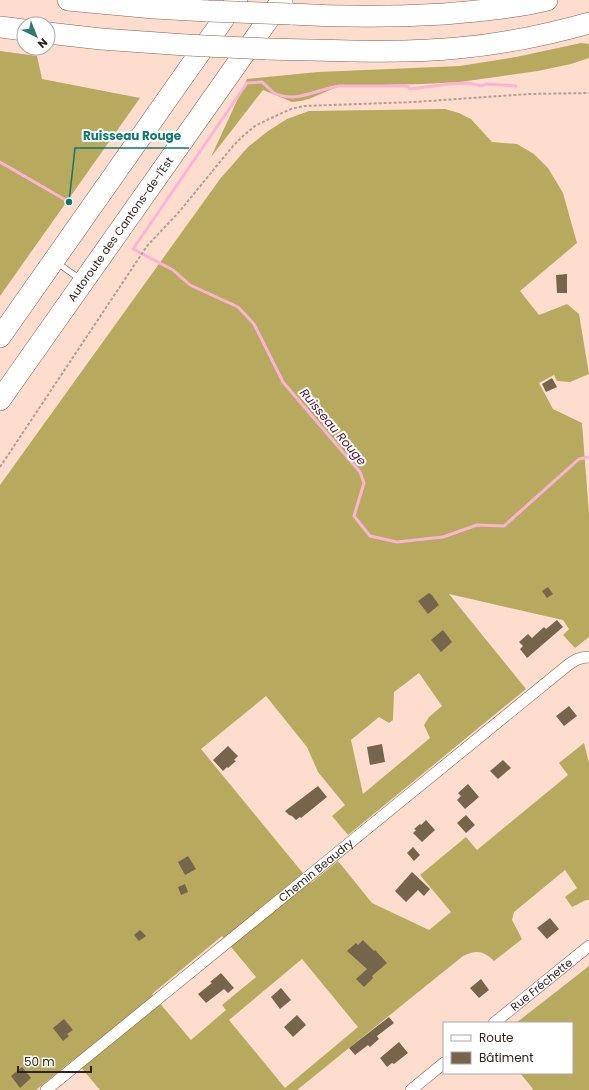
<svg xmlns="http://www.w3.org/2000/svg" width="589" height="1090" font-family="Poppins,sans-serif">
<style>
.forest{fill:#b7aa5f;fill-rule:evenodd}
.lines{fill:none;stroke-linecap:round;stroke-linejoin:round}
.stream{stroke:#ffb3d5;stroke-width:3}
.building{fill:#76644d}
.lane-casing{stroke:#7d6054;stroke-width:7}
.street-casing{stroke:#7d6054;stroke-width:12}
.highway-casing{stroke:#7d6054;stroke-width:22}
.path{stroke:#b69d91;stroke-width:2;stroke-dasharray:3 2;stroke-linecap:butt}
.lane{stroke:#fff;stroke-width:5.5}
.street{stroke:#fff;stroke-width:11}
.highway{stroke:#fff;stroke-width:21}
.highway-bridge-casing{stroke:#7d6054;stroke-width:22;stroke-linecap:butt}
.highway-bridge{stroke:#fff;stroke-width:21}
.labels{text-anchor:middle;stroke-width:4;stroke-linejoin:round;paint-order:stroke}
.street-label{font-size:11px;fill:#2e221d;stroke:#fff}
.water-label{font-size:12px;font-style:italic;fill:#4d0c32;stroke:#fff}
.leader{fill:none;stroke:#0f766e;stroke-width:1.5}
.callout-dot{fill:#0f766e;stroke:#fff;stroke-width:1.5}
.callout-label{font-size:12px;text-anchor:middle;font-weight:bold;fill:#0f766e;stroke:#fff;stroke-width:4;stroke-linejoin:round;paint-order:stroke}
</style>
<rect width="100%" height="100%" fill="#feddce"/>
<g class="forest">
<path d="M581,43L589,44V58L571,64L538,71L460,82L423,84L339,86L309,99L301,101L292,102L263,90L211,157L247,79L318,72L460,66L516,57Z"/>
<path d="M0,51L37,56L42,79L140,98L0,296Z"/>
<path d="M445,109L459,113L471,119L492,142L517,144L534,154L548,168L563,193L577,243L520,291L539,315L567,304L579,314L589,374L570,382L557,381L554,375L539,383L553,409L582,423L589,514V637L575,648L563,635L569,629L563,620L449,594L526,689L348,835L332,816L345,805L318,772L307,747L266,696L201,749L311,883L338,861L372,903L429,930L451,912L420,875L466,837L477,850L568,775L559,763L584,743L589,763V900H586L572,907L565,897L577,888L565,870L514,912L512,920L522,939L494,961C483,950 476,950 463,956L297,1090H100L74,1059L36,1090H0V485L220,179L248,147L268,131L287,119L309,111ZM419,673L442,706L429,717L424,725L430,738L363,794L351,740L379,717L389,723L393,720L394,692ZM222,936L256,977L222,1005L226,1010L191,1040L152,994ZM302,959L358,1027L285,1088L229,1020Z"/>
<path d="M589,966V1090H532L533,1089L520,1073H572V1023H516Z"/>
</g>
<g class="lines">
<g class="stream">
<path d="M516,86L486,84L482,86L468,83L449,84L410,89L407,86H339C317,89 296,104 274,93C270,90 266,85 262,82L247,83L133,249L173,270L190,285L238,307L254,324L283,382L360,472L364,483L354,516L370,536L397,542L443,537L477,525L504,526L579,459L589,457"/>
<path d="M0,162L69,202"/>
</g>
</g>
<g class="building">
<path d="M567,274V293H557L556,275Z"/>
<path d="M552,378L557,387L546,392L542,384Z"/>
<path d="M548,587L553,594L547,598L542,591Z"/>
<path d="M429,593L432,595L439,605L428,614L418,601Z"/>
<path d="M557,620L563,627L527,658L520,649L523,646L519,642L528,634L532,638L544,627L546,629Z"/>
<path d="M443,630L452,642L441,652L431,640Z"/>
<path d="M569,706L577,716L564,726L556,716Z"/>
<path d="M382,744L385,762L370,765L367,747Z"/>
<path d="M228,746L238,756L234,760L236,761L228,768L227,767L223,771L213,760Z"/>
<path d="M503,760L511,768L498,779L490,771Z"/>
<path d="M468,784L479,797L465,809L457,800L461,796L458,793Z"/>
<path d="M318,786L327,797L301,818L300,817L296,820L292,816L289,815L285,811Z"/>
<path d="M466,815L475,825L466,833L457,823Z"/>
<path d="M426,820L435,830L422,842L413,833L416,830L414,829L420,824L421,825Z"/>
<path d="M413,847L420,855L414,861L407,853Z"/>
<path d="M188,856L196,869L185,875L178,862Z"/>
<path d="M412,872L430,889L424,896L418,890L406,902L395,891Z"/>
<path d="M185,884L188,892L181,895L178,887Z"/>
<path d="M550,918L559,929L547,939L537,928Z"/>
<path d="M140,930L146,936L139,941L134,935Z"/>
<path d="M363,940L374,951L375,950L387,963L372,976L373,978L364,987L356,979L367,969L347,951L356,943L358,945Z"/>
<path d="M221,973L234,988L228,993L224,989L206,1003L198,994L212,983L210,982Z"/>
<path d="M481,979L489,990L479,998L470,988Z"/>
<path d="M281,988L291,1000L280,1009L271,997Z"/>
<path d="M297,1015L306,1025L293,1037L284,1027Z"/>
<path d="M389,1017L394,1023L377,1036L379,1039L370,1047L368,1045L355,1055L349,1048Z"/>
<path d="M64,1019L73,1030L67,1034L69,1036L63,1041L53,1028Z"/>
<path d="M399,1042L408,1053L394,1064L392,1063L387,1067L380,1058Z"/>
<path d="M22,1067L31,1078L20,1088L11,1076Z"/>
</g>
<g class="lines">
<defs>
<path id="lane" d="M56,262L80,279"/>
<g id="street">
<path id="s1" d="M494,1023L589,946"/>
<path id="s2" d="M46,1090L568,665C575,660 580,657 589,657"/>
<path d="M411,1090L444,1063"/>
</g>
<g id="highway">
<path d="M68,0L154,8L208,11"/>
<path d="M291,14C342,17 393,17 444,14C479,11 513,8 547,0"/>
<path d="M0,27L24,30"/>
<path d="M48,33L101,39L186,45"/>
<path d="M267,49C331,50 395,54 458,48C503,44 546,35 589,23"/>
<path d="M0,337L237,0"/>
<path id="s3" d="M0,400L282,0"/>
</g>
</defs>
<use href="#lane" class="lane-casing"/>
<use href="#street" class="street-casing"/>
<use href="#highway" class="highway-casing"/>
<path class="path" d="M0,467L147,246L179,212L233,146L243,136L255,126L271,118L291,109L304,106L414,102L529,94L589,93"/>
<use href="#lane" class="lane"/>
<use href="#street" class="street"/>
<use href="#highway" class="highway"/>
<defs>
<g id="highway-bridge">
<path d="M208,11L291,14"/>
<path d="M186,45L267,49"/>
</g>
</defs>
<use href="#highway-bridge" class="highway-bridge-casing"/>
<use href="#highway-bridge" class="highway-bridge"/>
</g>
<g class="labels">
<g class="street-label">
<text dy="4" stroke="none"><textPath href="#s3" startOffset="209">Autoroute des Cantons-de-l'Est</textPath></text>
<text dy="4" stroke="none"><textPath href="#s2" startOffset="348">Chemin Beaudry</textPath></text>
<text dy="4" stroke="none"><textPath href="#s1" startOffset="61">Rue Fréchette</textPath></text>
</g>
<g class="water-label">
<text transform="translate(333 427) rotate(50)" y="4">Ruisseau Rouge</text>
</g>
</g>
<path class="leader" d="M69 202L75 148H189"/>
<circle class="callout-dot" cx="69" cy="202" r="4"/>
<g class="callout-label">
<text x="132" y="140">Ruisseau Rouge</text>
</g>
<rect x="443" y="1022" width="130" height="52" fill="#ffffff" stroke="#aba7a5"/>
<rect x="451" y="1035" width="20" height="6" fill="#ffffff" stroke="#aba7a5"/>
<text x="479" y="1042" font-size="12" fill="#2e221d">Route</text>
<rect x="451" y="1052" width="20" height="12" fill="#76644d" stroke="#aba7a5"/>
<text x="479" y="1062" font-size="12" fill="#2e221d">Bâtiment</text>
<g transform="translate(36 36) rotate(137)"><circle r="19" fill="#ffffff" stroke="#aba7a5"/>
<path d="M0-3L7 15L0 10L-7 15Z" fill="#33786d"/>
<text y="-6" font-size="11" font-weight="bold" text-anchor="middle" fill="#2e221d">N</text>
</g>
<path d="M18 1066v6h73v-6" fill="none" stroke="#2e221d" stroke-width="2"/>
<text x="24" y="1066" font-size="12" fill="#2e221d" stroke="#ffffff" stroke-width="3" paint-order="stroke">50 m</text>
</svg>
